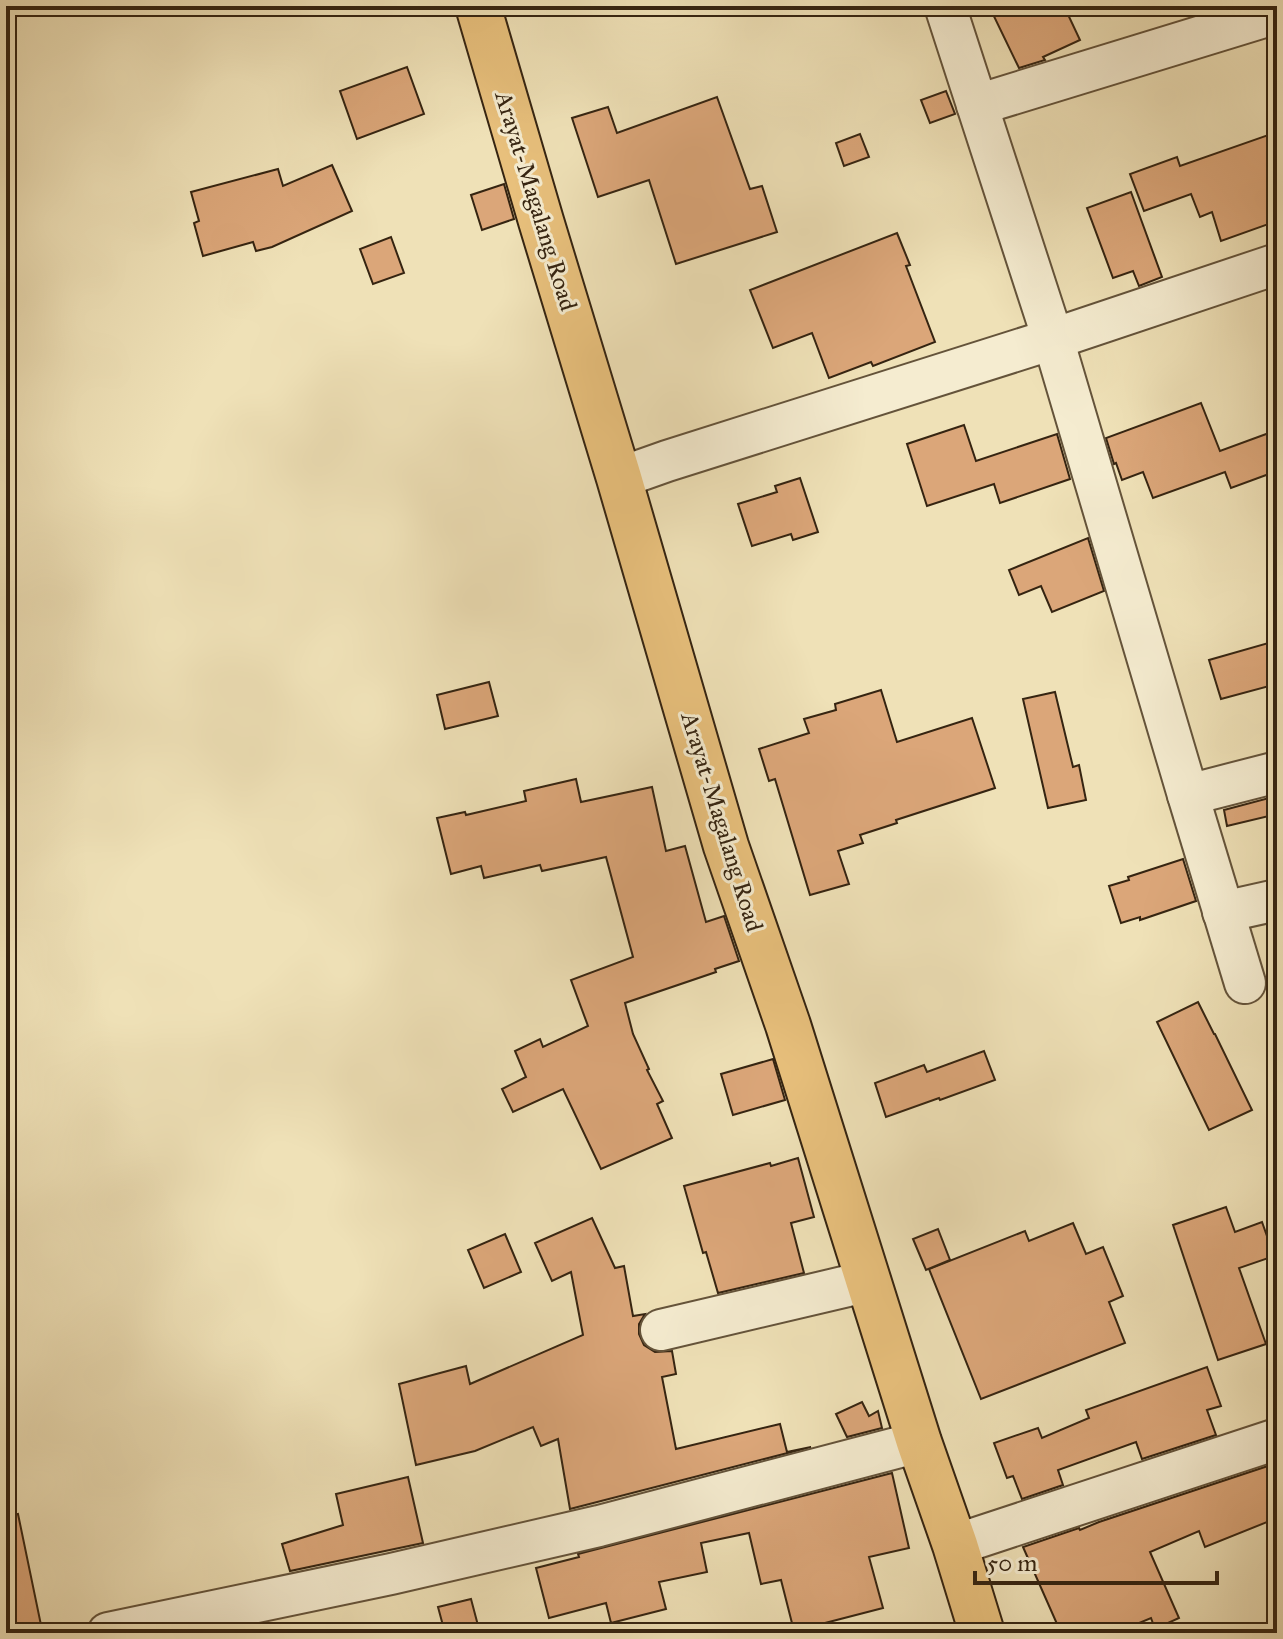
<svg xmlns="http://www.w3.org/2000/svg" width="1283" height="1639" font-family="'IM FELL Great Primer',serif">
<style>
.building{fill:#dba679;stroke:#352411;stroke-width:2}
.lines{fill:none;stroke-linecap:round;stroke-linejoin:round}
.minor-casing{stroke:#64533a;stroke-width:44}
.major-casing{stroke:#352411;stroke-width:48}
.minor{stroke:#f5ecd0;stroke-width:40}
.major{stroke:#e8c07c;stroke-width:44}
.labels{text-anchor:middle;stroke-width:6;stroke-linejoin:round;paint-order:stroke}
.street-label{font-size:24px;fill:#352411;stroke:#f5ecd0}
</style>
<rect width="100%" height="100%" fill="#efe1b7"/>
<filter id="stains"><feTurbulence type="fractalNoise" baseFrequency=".0025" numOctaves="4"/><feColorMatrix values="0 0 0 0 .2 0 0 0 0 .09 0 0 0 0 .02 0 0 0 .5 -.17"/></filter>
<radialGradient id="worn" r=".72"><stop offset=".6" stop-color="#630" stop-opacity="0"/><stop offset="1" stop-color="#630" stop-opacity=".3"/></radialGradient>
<g class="building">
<path d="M989,6H1064L1080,40L1043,57L1045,60L1019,68Z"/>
<path d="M407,67L424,114L357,139L340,91Z"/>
<path d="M946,91L955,114L930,123L921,100Z"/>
<path d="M717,97L750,189L762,186L777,232L676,264L649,180L598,197L572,118L608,107L617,133Z"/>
<path d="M1277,132V221L1221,241L1212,212L1200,217L1191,194L1144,211L1130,174L1177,157L1180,166Z"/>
<path d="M860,134L869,157L844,166L836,143Z"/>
<path d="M332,165L352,211L272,247L256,251L253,242L203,256L194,223L199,221L191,192L278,169L283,186Z"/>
<path d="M504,184L514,219L482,230L471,195Z"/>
<path d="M1131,192L1162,277L1139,286L1133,271L1113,278L1087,208Z"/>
<path d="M897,233L910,265L906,266L935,342L873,366L871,362L829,378L812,333L773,348L750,290Z"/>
<path d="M391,237L404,273L373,284L360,249Z"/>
<path d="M1201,403L1220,451L1277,430V471L1231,488L1225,472L1153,498L1143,472L1122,480L1116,463L1114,464L1106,438Z"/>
<path d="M964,425L976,461L1057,434L1070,479L1000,503L994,484L927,506L907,444Z"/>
<path d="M800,478L818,532L793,540L791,534L752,546L738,504L777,492L775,486Z"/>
<path d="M1088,538L1104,591L1052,612L1041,586L1019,595L1009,570Z"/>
<path d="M1272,642L1277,658V684L1221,699L1209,660Z"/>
<path d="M489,682L498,716L445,729L437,695Z"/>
<path d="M881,690L897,742L972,718L995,788L896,820L897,823L860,835L863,843L838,851L849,884L810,895L775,779L769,781L759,749L809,733L804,719L836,710L835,704Z"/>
<path d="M1055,692L1073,767L1079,765L1086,800L1048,808L1023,699Z"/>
<path d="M576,779L581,802L652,787L666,851L685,846L706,922L724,916L739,961L715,969L716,972L625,1003L633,1034L649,1069L647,1070L663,1101L657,1104L672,1138L601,1169L563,1089L513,1112L502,1089L526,1077L515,1051L540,1039L543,1047L588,1026L571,980L633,957L606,857L542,871L540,865L484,878L481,866L451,874L437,818L465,812L466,815L526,801L524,791Z"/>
<path d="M1277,796V814L1227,826L1224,810Z"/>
<path d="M1183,859L1196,901L1140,920V917L1121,923L1109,886L1129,880L1128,877Z"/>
<path d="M1198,1002L1214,1034H1215L1252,1110L1209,1130L1157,1022Z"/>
<path d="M984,1051L995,1080L940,1100L939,1098L886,1117L875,1083L924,1065L927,1072Z"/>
<path d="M773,1059L785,1100L733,1115L721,1074Z"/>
<path d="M798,1158L814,1217L791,1223L804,1273L718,1293L706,1252L703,1253L684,1186L770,1163L771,1166Z"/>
<path d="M1226,1207L1235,1232L1262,1222L1274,1256L1239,1268L1266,1344L1218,1360L1173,1225Z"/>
<path d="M592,1218L615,1268L624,1266L633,1316L645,1314L639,1324V1334L644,1345L655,1352L672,1351L676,1374L662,1377L676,1449L780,1424L787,1452L811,1447L570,1509L558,1439L541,1446L533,1427L475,1451L416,1465L399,1384L466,1366L470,1384L583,1335L571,1272L552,1281L535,1243Z"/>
<path d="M1073,1223L1086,1254L1103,1247L1123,1296L1109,1302L1125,1343L981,1399L929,1269L1025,1231L1029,1241Z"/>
<path d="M938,1229L950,1260L926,1270L913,1239Z"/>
<path d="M505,1234L521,1272L484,1288L468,1250Z"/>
<path d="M1207,1367L1221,1406L1207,1410L1216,1435L1142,1459L1136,1442L1058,1470L1063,1485L1022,1499L1013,1476L1007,1478L994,1443L1038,1428L1042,1438L1089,1418L1086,1410Z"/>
<path d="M862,1402L869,1416L878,1411L882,1428L847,1437L836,1414Z"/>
<path d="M1277,1463V1518L1205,1547L1199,1531L1150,1552L1179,1618L1155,1629L1151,1618L1115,1633H1061L1023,1547L1079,1528L1080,1530L1099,1522Z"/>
<path d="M892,1473L909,1548L869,1557L883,1608L794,1631L781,1580L761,1584L749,1533L701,1543L707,1572L659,1582L666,1609L611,1623L606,1603L549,1618L536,1568L579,1557L578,1554Z"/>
<path d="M408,1477L423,1543L290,1571L282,1544L343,1525L336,1494Z"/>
<path d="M18,1514L41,1625L6,1632V1516Z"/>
<path d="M471,1599L480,1633H445L438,1607Z"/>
</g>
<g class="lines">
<defs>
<g id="minor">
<path d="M945,6L1053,339L1188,795L1277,772"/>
<path d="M977,105L1277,13"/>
<path d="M619,478L667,461L1053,339L1277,264"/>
<path d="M1188,795L1245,983"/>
<path d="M1223,912L1277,900"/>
<path d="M661,1330L869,1281"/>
<path d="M955,1545L1277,1439"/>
<path d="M108,1633L391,1574L599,1526L919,1442"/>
</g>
<path id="major" d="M478,6L541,221L619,478L726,846L788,1025L919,1442L955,1545L982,1633"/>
</defs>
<use href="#minor" class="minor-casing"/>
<use href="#major" class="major-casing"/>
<use href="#minor" class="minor"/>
<use href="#major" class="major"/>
</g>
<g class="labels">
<g class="street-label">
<text transform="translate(536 201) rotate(73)" y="8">Arayat-Magalang Road</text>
<text transform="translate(722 822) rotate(73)" y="8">Arayat-Magalang Road</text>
</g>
</g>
<rect width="1283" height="1639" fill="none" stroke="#efe1b7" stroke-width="32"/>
<rect x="8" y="8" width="1267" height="1623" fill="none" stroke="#352411" stroke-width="4"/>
<rect x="16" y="16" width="1251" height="1607" fill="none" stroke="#352411" stroke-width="2"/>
<path d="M975 1571v12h242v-12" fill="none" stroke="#352411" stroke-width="4"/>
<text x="987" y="1571" font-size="24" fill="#352411" stroke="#f5ecd0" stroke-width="6" paint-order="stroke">50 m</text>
<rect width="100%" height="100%" filter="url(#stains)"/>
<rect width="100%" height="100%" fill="url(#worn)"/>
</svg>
